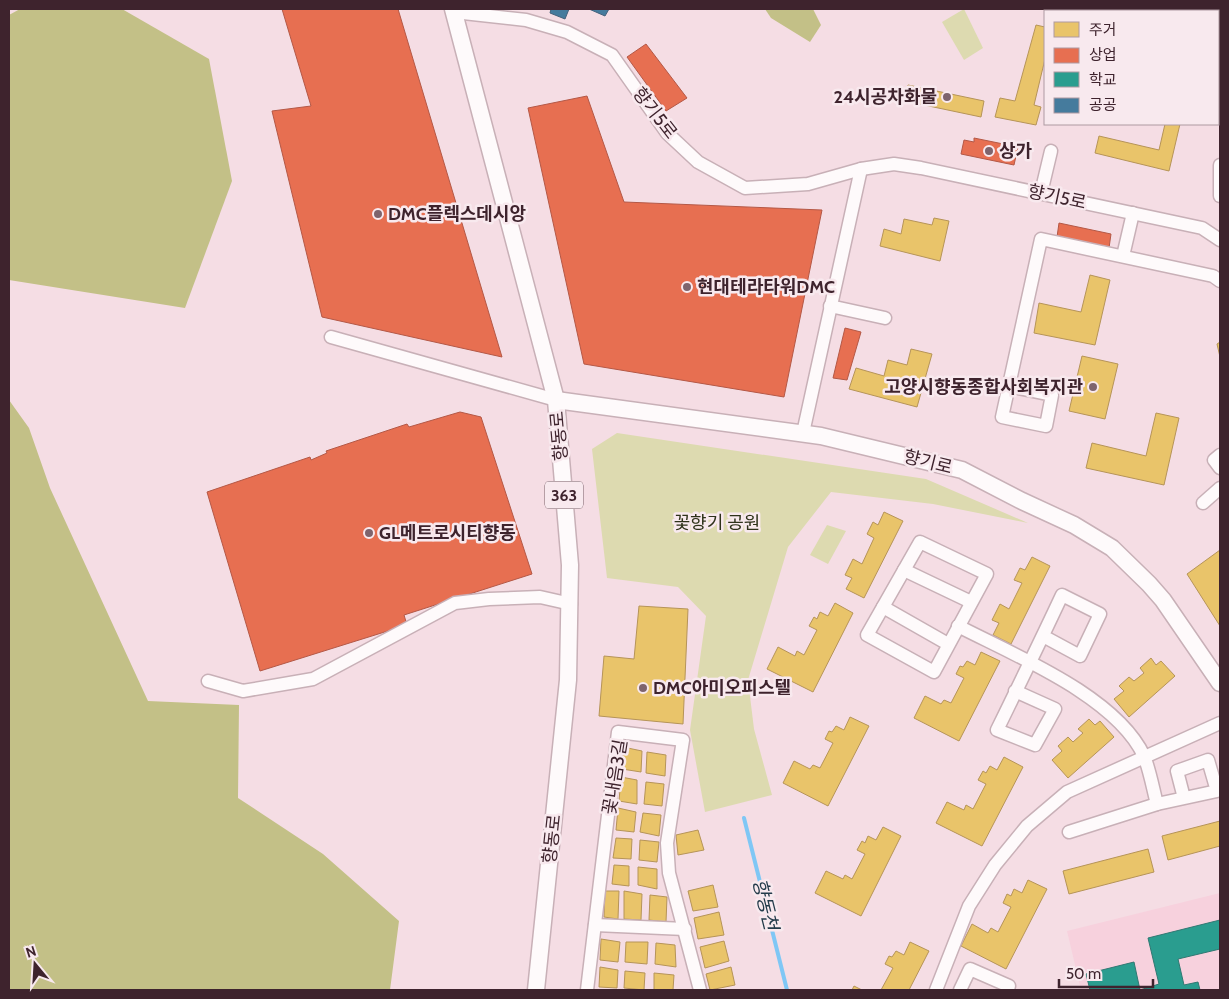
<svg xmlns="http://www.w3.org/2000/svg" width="1229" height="999" font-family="Cabin,'Noto Sans KR',sans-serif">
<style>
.built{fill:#f7d1dd}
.green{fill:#dddab0}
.forest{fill:#c3c087}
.homes{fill:#e9c46a;stroke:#b69458}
.shops{fill:#e76f51;stroke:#b45846}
.schools{fill:#2a9d8f;stroke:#307872}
.public{fill:#457b9d;stroke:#43617b}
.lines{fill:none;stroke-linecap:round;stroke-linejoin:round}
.stream{stroke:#7fc7f5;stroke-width:4}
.minor-casing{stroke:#c8b0b7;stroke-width:15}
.major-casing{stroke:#c8b0b7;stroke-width:19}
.minor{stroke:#fefafb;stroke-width:12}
.major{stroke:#fefafb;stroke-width:16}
.poi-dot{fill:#7e646d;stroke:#f8e9ee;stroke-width:2}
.labels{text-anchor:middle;stroke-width:5;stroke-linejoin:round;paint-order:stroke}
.shield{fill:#f8e9ee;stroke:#765e67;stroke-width:1}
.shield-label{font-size:16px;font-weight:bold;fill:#3e232d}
.poi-label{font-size:18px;font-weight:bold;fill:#3e232d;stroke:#f8e9ee;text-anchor:start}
.street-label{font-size:18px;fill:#3e232d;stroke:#f8e9ee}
.park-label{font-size:18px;fill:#2e321a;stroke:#f8e9ee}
.water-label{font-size:19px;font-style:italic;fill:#233b4a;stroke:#f8e9ee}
</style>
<rect width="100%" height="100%" fill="#f5dde4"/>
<path class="built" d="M1220,893V990H1081L1067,931Z"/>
<g class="green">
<path d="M964,9L983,48L964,60L942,22Z"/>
<path d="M617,433L926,479L1028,523L933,504L831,492L788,547L748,680L754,729L772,795L705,812L690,730L706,616L678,587L607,578L592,449Z"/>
<path d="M827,525L846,531L828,564L810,555Z"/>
</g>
<g class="forest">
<path d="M20,9H122L209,59L232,181L185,308L9,280V15Z"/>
<path d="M765,9H813L821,25L810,42L771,18Z"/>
<path d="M9,400L29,428L50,488L148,701L239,705L238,798L323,854L399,921L390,990H9Z"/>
</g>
<g class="homes">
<path d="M1174,9H1191L1190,11H1173Z"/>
<path d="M1036,25L1045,27V59L1034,105L1041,107L1036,125L995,117L1000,98L1015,101Z"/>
<path d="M908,85L984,101L981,117L905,101Z"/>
<path d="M1165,124H1180L1169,171L1095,153L1099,136L1159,150Z"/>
<path d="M934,218L949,221L940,261L880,246L884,229L901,234L904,219L932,225Z"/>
<path d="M1090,275L1110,280L1095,345L1034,333L1039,303L1081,312Z"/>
<path d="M1220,342V357L1217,344Z"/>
<path d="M911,349L932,354L917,407L849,389L856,368L884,376L888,360L907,365Z"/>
<path d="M1082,356L1118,364L1105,419L1069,411Z"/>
<path d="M1156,413L1179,418L1164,485L1086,468L1092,443L1146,456Z"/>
<path d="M884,512L903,521L864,598L846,589L852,578L845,575L853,559L862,564L874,538L867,534L873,522L878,525Z"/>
<path d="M1220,550V626L1187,574Z"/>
<path d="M1032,557L1050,566L1011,644L993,635L999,623L992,620L1000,604L1009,609L1022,583L1014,580L1020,568L1025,570Z"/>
<path d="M835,603L853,613L813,692L767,669L778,647L795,656L797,651L804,655L817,630L809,626L814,617L817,619L820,612L828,616Z"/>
<path d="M639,606L688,609L683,724L599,716L604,656L634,659Z"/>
<path d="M981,652L1000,661L959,741L914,718L925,696L941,704L944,700L951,703L964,678L956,674L960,666L963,667L967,661L975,665Z"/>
<path d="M1151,658L1156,665L1161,661L1175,676L1129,717L1114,699L1124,691L1119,686L1129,677L1134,681L1144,673L1140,668Z"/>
<path d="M850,717L869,726L828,806L783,783L794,761L810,769L813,765L820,768L833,743L825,739L829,731L832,732L836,726L844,730Z"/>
<path d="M1089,719L1095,725L1100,721L1114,737L1068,778L1052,760L1062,751L1058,746L1068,737L1073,742L1083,733L1078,729Z"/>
<path d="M623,747L642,751L641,772L622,769Z"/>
<path d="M647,752L666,755L665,776L646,773Z"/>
<path d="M1004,757L1023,767L982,846L936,823L947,802L964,810L966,805L973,809L986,784L978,780L983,771L986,773L990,766L997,770Z"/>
<path d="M621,777L637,780V804L619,801Z"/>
<path d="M646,782L664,784L662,806L644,804Z"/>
<path d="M618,808L636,812L634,832L616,830Z"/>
<path d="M643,813L661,815L659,836L640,832Z"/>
<path d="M1220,821V846L1168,860L1162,836Z"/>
<path d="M883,827L901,836L861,916L815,893L826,871L843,879L845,875L852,879L865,854L857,850L862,841L865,843L868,836L876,840Z"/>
<path d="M698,830L704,850L678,855L676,835Z"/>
<path d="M616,838L632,839L631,859L613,858Z"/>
<path d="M640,840L659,842L657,862L639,860Z"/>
<path d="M1148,849L1154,872L1069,894L1063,871Z"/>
<path d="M614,865L629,866V886L612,884Z"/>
<path d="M638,867L657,869V889L638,885Z"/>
<path d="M1028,880L1047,889L1006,969L961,946L972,924L988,933L991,928L998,932L1011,907L1003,903L1007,894L1011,896L1014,889L1022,893Z"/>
<path d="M713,885L718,907L693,911L688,891Z"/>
<path d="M605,891H619L618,919L604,917Z"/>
<path d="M624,891L642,894L641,920L624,919Z"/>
<path d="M650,895L667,897L666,922L649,920Z"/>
<path d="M719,912L724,935L698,939L694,918Z"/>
<path d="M601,939L620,942L618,962L600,960Z"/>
<path d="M724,941L729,961L705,968L700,947Z"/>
<path d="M626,942H648L647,964L625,962Z"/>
<path d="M910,942L929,951L909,990H881L893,968L885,964L889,956L892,957L896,951L904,955Z"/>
<path d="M656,943L675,945L676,967L655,964Z"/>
<path d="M600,967L618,970L617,988L599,987Z"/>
<path d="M731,967L735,985L710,990L706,974Z"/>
<path d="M625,971L645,973L644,990L624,988Z"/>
<path d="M654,973L674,975L673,990H654Z"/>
<path d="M854,986L862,990H852Z"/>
</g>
<g class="shops">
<path d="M282,9H398L502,357L322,317L272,111L311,106Z"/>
<path d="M646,44L687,98L666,111L627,57Z"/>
<path d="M587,96L624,202L822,210L784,397L584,364L528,108Z"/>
<path d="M974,138L1018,147L1014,165L961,154L964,140L974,142Z"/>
<path d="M1059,223L1111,234L1109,248L1057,237Z"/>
<path d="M845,328L861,332L847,380L833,378Z"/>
<path d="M460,412L481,417L532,574L404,615L407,625L260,671L207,492L310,457L311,460L327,453L326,451L407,424L409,427Z"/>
</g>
<g class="schools">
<path d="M1220,920V949L1178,959L1184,985L1198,982L1200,990H1140L1159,984L1148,938Z"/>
<path d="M1134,962L1140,990H1090L1086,974Z"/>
</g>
<g class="public">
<path d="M551,9H569L565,19L550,13Z"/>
<path d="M589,9H609L605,16Z"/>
</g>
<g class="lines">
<path class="stream" d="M744,818L787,990"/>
<defs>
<g id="minor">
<path d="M454,12L526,20L567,32L612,55L667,133L698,162L745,188L808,184L861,169L894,164L921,168L1202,228L1220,240"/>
<path d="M1220,165V196"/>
<path d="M1041,193L1051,151"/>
<path d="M1123,256L1133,213"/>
<path d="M830,306L885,318"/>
<path d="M331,337L556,400"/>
<path d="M1009,386L1052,395L1046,426L1002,417L1041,239L1213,276L1220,281"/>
<path d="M803,433L861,169"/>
<path d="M1220,455L1214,460L1220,468"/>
<path d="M1203,503L1220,488"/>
<path d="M920,542L987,574L934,672L867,635Z"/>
<path d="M904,570L971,602"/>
<path d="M883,607L948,644"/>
<path d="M958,626C1014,655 1116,696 1144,756C1150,771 1153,789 1157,804"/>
<path d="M208,681L243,691L313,679L455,603L489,599L540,597L571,604"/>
<path d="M1015,691L1055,709L1035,745L997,730C1019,685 1041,640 1062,595L1100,614L1080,656L1043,636"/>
<path d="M1069,832L1157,804L1217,791L1208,760L1177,771L1184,798"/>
<path d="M595,925L685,929"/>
<path d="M587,990L618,732L683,740L667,843L669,873L700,990"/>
<path d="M936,990L969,906L995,865L1027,826L1067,792L1220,723"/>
<path d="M960,990L970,969L1009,986L1007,990"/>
</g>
<g id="major">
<path d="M453,9L556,400L570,565L568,680L536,990"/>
<path d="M556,400L821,436L962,470L1022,501L1074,525L1112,548L1149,584L1163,600L1220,683"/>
</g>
</defs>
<use href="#minor" class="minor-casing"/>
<use href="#major" class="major-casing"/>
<use href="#minor" class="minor"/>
<use href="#major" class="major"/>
</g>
<g class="poi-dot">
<circle cx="947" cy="97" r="5"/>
<circle cx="989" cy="151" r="5"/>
<circle cx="378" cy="214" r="5"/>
<circle cx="687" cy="287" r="5"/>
<circle cx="1093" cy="387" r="5"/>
<circle cx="369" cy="533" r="5"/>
<circle cx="643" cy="688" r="5"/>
</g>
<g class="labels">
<rect class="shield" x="545" y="481.5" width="38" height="27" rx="4"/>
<g class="shield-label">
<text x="564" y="501">363</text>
</g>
<g class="poi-label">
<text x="937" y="103" text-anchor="end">24시공차화물</text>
<text x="999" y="157">상가</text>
<text x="388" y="220">DMC플렉스데시앙</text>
<text x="697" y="293">현대테라타워DMC</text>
<text x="1083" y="393" text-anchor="end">고양시향동종합사회복지관</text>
<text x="379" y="539">GL메트로시티향동</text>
<text x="653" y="694">DMC아미오피스텔</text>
</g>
<g class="street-label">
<text transform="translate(655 113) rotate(52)" y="6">향기5로</text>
<text transform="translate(1057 197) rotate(12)" y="6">향기5로</text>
<text transform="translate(559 436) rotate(-95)" y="6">향동로</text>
<text transform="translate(928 462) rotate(14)" y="6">향기로</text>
<text transform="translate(615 777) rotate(-81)" y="6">꽃내음3길</text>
<text transform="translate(552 839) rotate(-84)" y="6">향동로</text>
</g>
<g class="park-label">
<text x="717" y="529">꽃향기 공원</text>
</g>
<g class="water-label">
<text transform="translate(766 904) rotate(76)" y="7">향동천</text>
</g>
</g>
<rect width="1229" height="999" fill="none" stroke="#3e232d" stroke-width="20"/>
<rect x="1044" y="10" width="175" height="115" fill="#f8e9ee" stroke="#ae9aa1"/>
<rect x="1054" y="22" width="25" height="15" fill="#e9c46a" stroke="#ae9aa1"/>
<text x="1089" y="35" font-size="15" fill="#3e232d">주거</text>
<rect x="1054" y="48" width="25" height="15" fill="#e76f51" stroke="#ae9aa1"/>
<text x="1089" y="60" font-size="15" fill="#3e232d">상업</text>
<rect x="1054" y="72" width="25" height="15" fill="#2a9d8f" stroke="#ae9aa1"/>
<text x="1089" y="85" font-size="15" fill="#3e232d">학교</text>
<rect x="1054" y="98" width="25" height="15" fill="#457b9d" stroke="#ae9aa1"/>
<text x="1089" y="110" font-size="15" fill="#3e232d">공공</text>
<g transform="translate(35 964) rotate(342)" stroke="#f8e9ee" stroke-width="4" paint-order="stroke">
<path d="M0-4L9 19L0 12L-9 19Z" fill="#3e232d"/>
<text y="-8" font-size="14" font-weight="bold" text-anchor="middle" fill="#3e232d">N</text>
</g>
<path d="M1059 979v8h94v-8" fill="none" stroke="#3e232d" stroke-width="2.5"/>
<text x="1066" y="979" font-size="15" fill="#3e232d" stroke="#f8e9ee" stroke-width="4" paint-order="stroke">50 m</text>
</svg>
